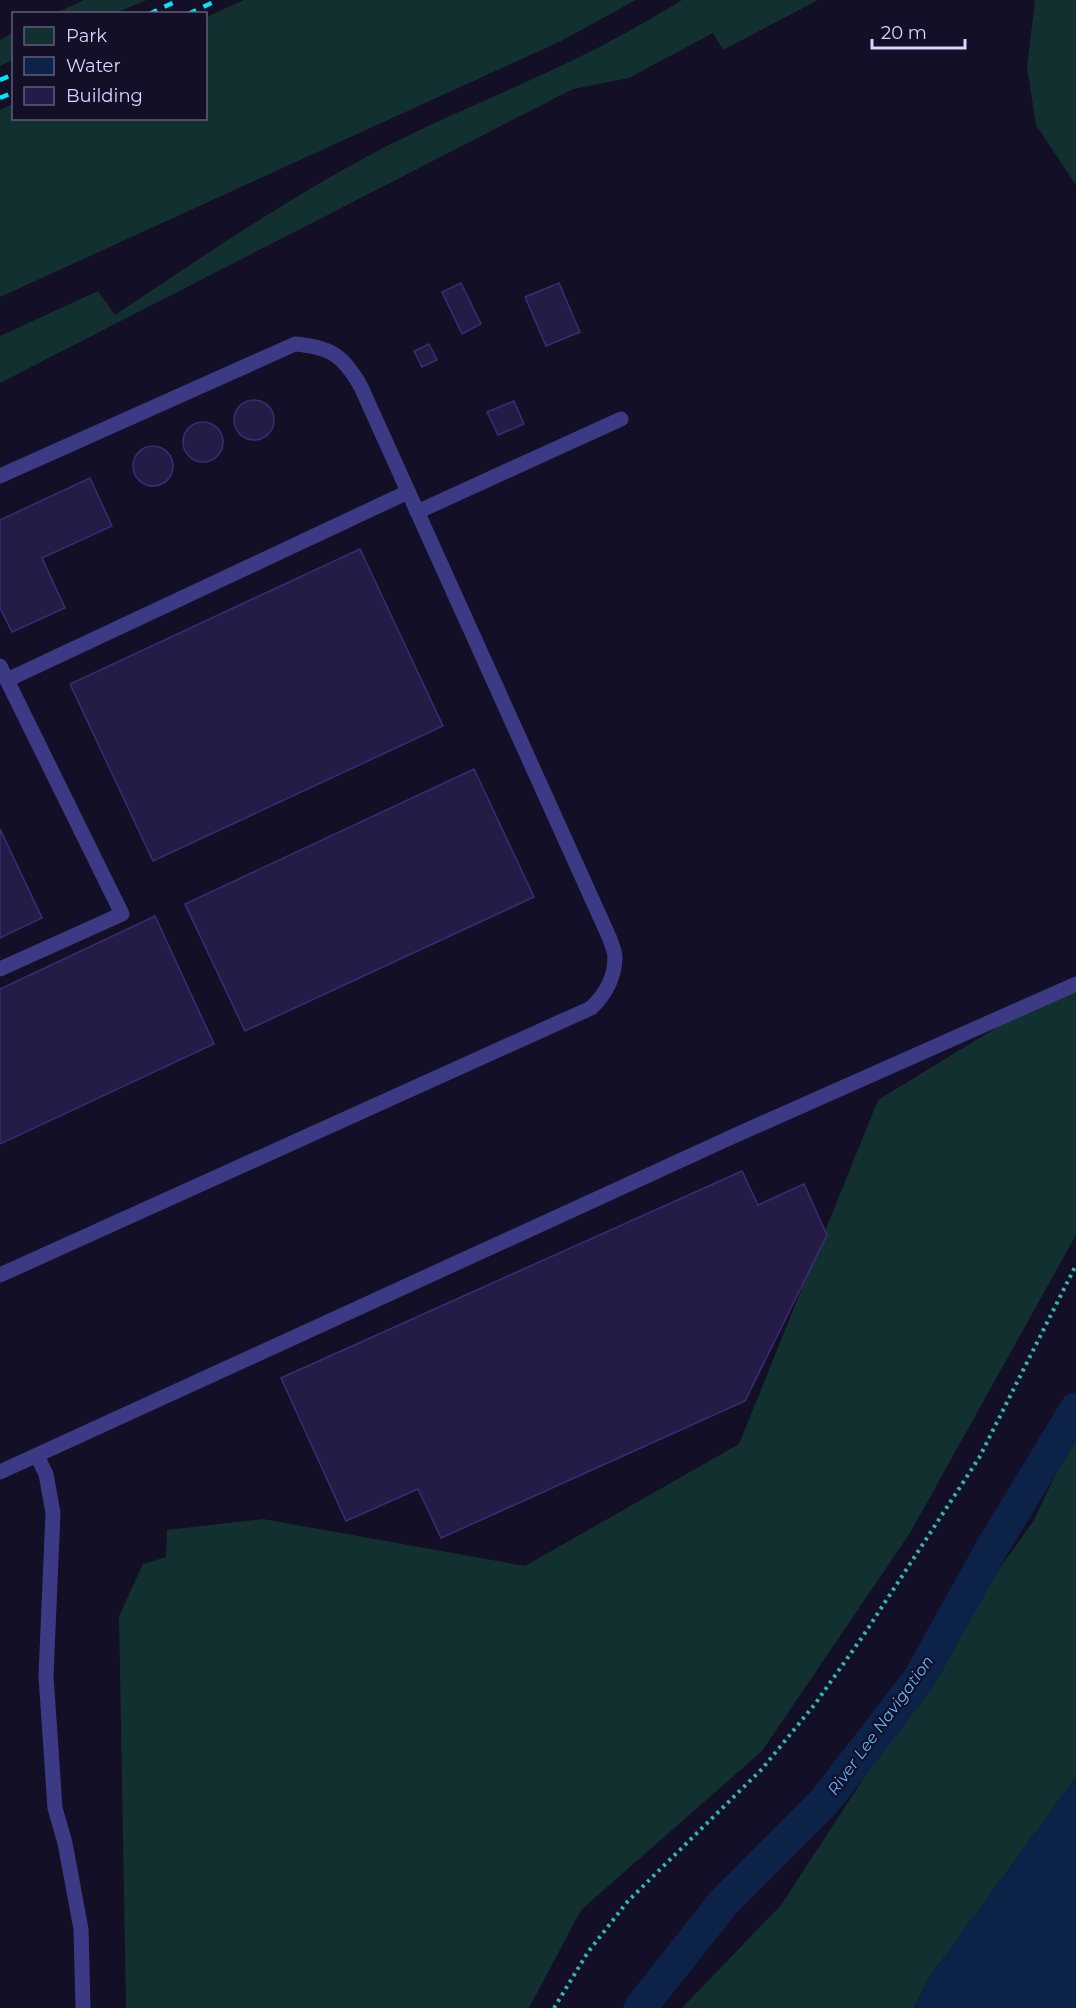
<svg xmlns="http://www.w3.org/2000/svg" width="1076" height="2008" font-family="Montserrat,sans-serif">
<style>
.green{fill:#12302f}
.water{fill:#0c2248}
.lines{fill:none;stroke-linecap:round;stroke-linejoin:round}
.canal{stroke:#0c2248;stroke-width:33}
.building{fill:#241b47;stroke:#3b2d73;stroke-width:1.5}
.path{stroke:#2fb8b0;stroke-width:4;stroke-dasharray:3 4.5;stroke-linecap:butt}
.service{stroke:#3d3a85;stroke-width:15}
.rail{stroke:#00e5ff;stroke-width:4.5;stroke-dasharray:9 8;stroke-linecap:butt}
.labels{text-anchor:middle;stroke-width:4.5;stroke-linejoin:round;paint-order:stroke}
.water-label{font-size:16px;font-style:italic;fill:#62b6ff;stroke:#130f26}
</style>
<rect width="100%" height="100%" fill="#130f26"/>
<g class="green">
<path d="M84,0H147L116,13H56Z"/>
<path d="M244,0H636L561,41L0,297V110L13,104L14,118H206V17Z"/>
<path d="M682,0H818L723,50L713,33L629,78L573,89L0,383V336L98,291L115,315C203,256 291,196 385,147C446,116 509,91 571,61C609,43 646,22 682,0Z"/>
<path d="M1035,0H1076V185L1036,125L1027,67Z"/>
<path d="M13,33V60L0,66V40Z"/>
<path d="M1076,979V1235L910,1533L762,1751L581,1910L529,2008H126L119,1616L143,1564L166,1557L167,1530L263,1519L525,1566L739,1444L878,1100Z"/>
<path d="M1076,1431V1777L928,1979L914,2008H682L781,1905L884,1747L957,1628L1034,1520Z"/>
</g>
<path class="water" d="M1076,1777V2008H914L928,1979Z"/>
<g class="lines">
<path class="canal" d="M640,2008L724,1902L824,1802L919,1679L993,1546L1076,1409"/>
</g>
<g class="building">
<path d="M461,283L481,324L462,334L442,292Z"/>
<path d="M559,283L580,332L546,346L525,297Z"/>
<path d="M429,344L437,360L422,367L414,351Z"/>
<circle cx="254" cy="420" r="20"/>
<path d="M514,401L524,424L498,435L487,412Z"/>
<circle cx="203" cy="442" r="20"/>
<circle cx="153" cy="466" r="20"/>
<path d="M90,478L112,526L42,558L65,608L12,632L0,608V520Z"/>
<path d="M360,549L443,726L153,861L70,684Z"/>
<path d="M474,769L534,897L245,1031L185,904Z"/>
<path d="M0,829L42,918L0,938Z"/>
<path d="M155,916L214,1044L0,1144V989Z"/>
<path d="M742,1171L758,1205L804,1184L827,1235L745,1401L441,1538L418,1489L346,1521L281,1378Z"/>
</g>
<g class="lines">
<path class="path" d="M554,2008L588,1952L628,1901L762,1769L815,1704L863,1636L979,1458L1076,1265"/>
<g class="service">
<path d="M0,476L295,344C331,347 344,356 361,387L610,939C611,944 615,951 615,957C615,977 605,995 591,1008L0,1275"/>
<path d="M417,512L621,419"/>
<path d="M0,666L122,914L0,969"/>
<path d="M7,680L408,492"/>
<path d="M37,1456L46,1474L53,1513L46,1676L55,1808L65,1843L81,1929L83,2008"/>
<path d="M0,1472L736,1135L1076,984"/>
</g>
<g class="rail">
<path d="M149,14L179,0"/>
<path d="M188,14L218,0"/>
<path d="M0,80L14,74"/>
<path d="M0,98L14,92"/>
</g>
</g>
<g class="labels">
<g class="water-label">
<text transform="translate(880 1725) rotate(-54)" y="6">River Lee Navigation</text>
</g>
</g>
<rect x="12" y="12" width="195" height="108" fill="#130f26" stroke="#625e7d" stroke-width="1.5"/>
<rect x="24" y="27" width="30" height="18" fill="#12302f" stroke="#625e7d" stroke-width="1.5"/>
<text x="66" y="42" font-size="18" fill="#d9d4ff">Park</text>
<rect x="24" y="57" width="30" height="18" fill="#0c2248" stroke="#625e7d" stroke-width="1.5"/>
<text x="66" y="72" font-size="18" fill="#d9d4ff">Water</text>
<rect x="24" y="87" width="30" height="18" fill="#241b47" stroke="#625e7d" stroke-width="1.5"/>
<text x="66" y="102" font-size="18" fill="#d9d4ff">Building</text>
<path d="M872 39v9h93v-9" fill="none" stroke="#d9d4ff" stroke-width="3"/>
<text x="881" y="39" font-size="18" fill="#d9d4ff" stroke="#130f26" stroke-width="4.5" paint-order="stroke">20 m</text>
</svg>
